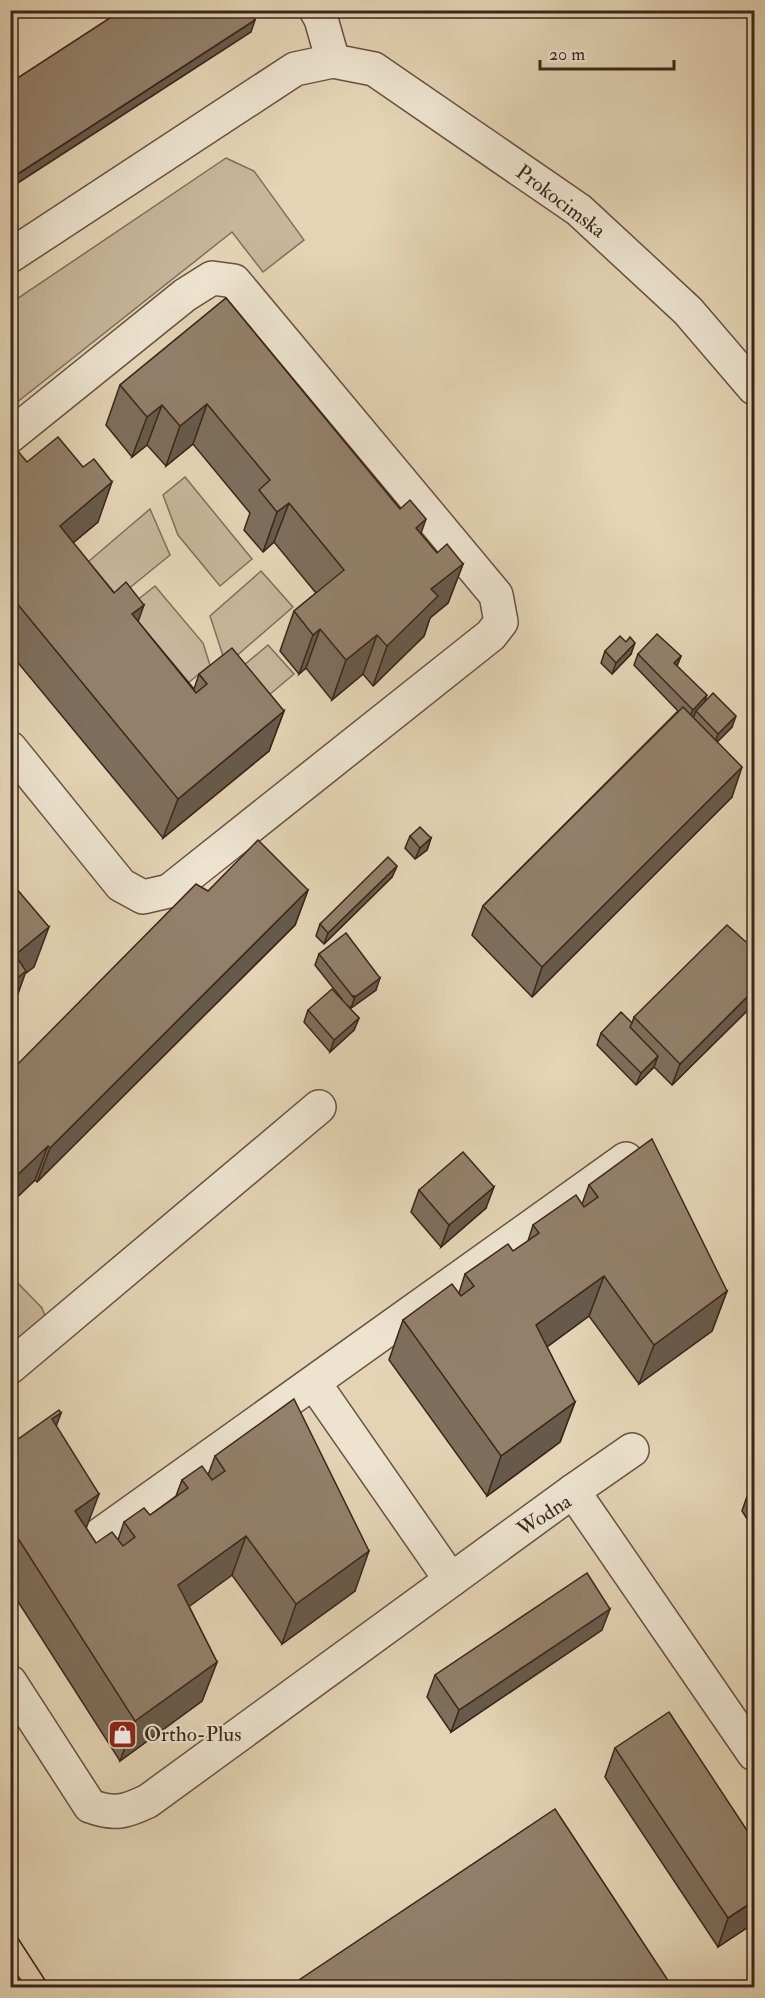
<svg xmlns="http://www.w3.org/2000/svg" width="765" height="1998" font-family="'IM FELL Double Pica',serif">
<style>
.green{fill:#c7b69b;stroke:#816e5a;stroke-width:1.5}
.lines{fill:none;stroke-linecap:round;stroke-linejoin:round}
.minor-casing{stroke:#655241;stroke-width:36}
.minor{stroke:#ede3cf;stroke-width:33}
.tram{stroke:#3b261a;stroke-width:1.5}
.wall{fill:#7e6e5c;stroke:#3b261a;stroke-width:1.5}
.shaded-wall{fill:#675a4b;stroke:#3b261a;stroke-width:1.5}
.building{fill:#93806b;stroke:#3b261a;stroke-width:1.5}
.labels{text-anchor:middle;stroke-width:4.5;stroke-linejoin:round;paint-order:stroke}
.street-label{font-size:21px;fill:#3b261a;stroke:#ede3cf}
.poi-label{font-size:21px;fill:#3b261a;stroke:#ede3cf;text-anchor:start}
</style>
<rect width="100%" height="100%" fill="#e4d4b5"/>
<filter id="stains"><feTurbulence type="fractalNoise" baseFrequency=".00333" numOctaves="4"/><feColorMatrix values="0 0 0 0 .2 0 0 0 0 .09 0 0 0 0 .02 0 0 0 .5 -.17"/></filter>
<radialGradient id="worn" r=".72"><stop offset=".6" stop-color="#630" stop-opacity="0"/><stop offset="1" stop-color="#630" stop-opacity=".3"/></radialGradient>
<g class="green">
<path d="M226,158L254,171L304,240L263,272L232,232L11,407V303Z"/>
<path d="M185,477L252,559L220,586L178,535L163,495Z"/>
<path d="M150,509L170,555L111,603L82,567Z"/>
<path d="M261,571L293,607L226,665L210,616Z"/>
<path d="M155,586L203,643L210,665L182,688L121,613Z"/>
<path d="M268,645L294,674L256,706L231,676Z"/>
<path d="M10,1275L42,1308L45,1316L10,1345Z"/>
</g>
<g class="lines">
<defs>
<g id="minor">
<path d="M316,10L321,19L333,61"/>
<path d="M10,256L295,69L333,61L374,69L579,210L688,311L754,388"/>
<path d="M10,436L185,295L212,278L234,281L496,595L501,622L491,635L169,891L143,897L121,885L10,748"/>
<path d="M10,1367L319,1107"/>
<path d="M314,1383L451,1580"/>
<path d="M573,1491L632,1450"/>
<path d="M66,1559L626,1159"/>
<path d="M10,1682L90,1806C115,1815 125,1812 148,1801L573,1491L754,1754"/>
</g>
</defs>
<use href="#minor" class="minor-casing"/>
<use href="#minor" class="minor"/>
<g class="tram">
<path d="M10,1926L50,1988"/>
<path d="M10,1964L26,1988"/>
</g>
</g>
<g class="wall">
<path d="M226,298L437,553L463,564L448,603L430,618L424,636L373,686L363,674L332,700L306,668L299,674L280,651L294,611L316,593L274,542L263,552L244,530L250,513L193,444L166,466L147,445L132,457L106,425L120,385Z"/>
<path d="M10,456L27,462L98,522L73,543L194,689L199,674L284,711L269,751L163,838L10,653Z"/>
<path d="M605,651L631,654L612,674L601,663Z"/>
<path d="M638,654L681,656L677,666L705,701L732,727L717,742L732,797L532,997L472,935L483,906L678,711L634,665Z"/>
<path d="M410,836L431,838L427,850L415,859L405,848Z"/>
<path d="M397,866L392,877L324,944L316,936L320,924Z"/>
<path d="M308,890L295,925L37,1182L35,1180L10,1204V1072Z"/>
<path d="M754,949V1004L672,1085L654,1067L636,1085L597,1045L601,1033L632,1023L634,1017Z"/>
<path d="M319,954L376,990L351,1008L350,1007V1009L359,1018L354,1030L330,1052L304,1022L308,1010L342,999L315,965Z"/>
<path d="M589,1185L727,1291L712,1331L639,1384L589,1316L547,1347L575,1402L560,1442L487,1496L389,1360L403,1320L459,1293L465,1274L513,1251L528,1241L533,1225L582,1204Z"/>
<path d="M419,1190L486,1208L441,1247L411,1212Z"/>
<path d="M61,1413L56,1426L86,1528L96,1543L118,1540L124,1522L150,1515L176,1496L182,1480L208,1475L215,1456L355,1591L282,1644L232,1575L189,1606L217,1662L202,1701L120,1761L10,1589V1445Z"/>
<path d="M754,1480V1530L742,1511L752,1482Z"/>
<path d="M602,1630L451,1732L427,1697L435,1675Z"/>
<path d="M615,1748L754,1841V1923L718,1947L605,1777Z"/>
</g>
<g class="shaded-wall">
<path d="M255,20L251,32L10,188V179Z"/>
<path d="M207,404L193,444L166,466L180,426Z"/>
<path d="M162,405L147,445L132,457L147,417Z"/>
<path d="M112,482L98,522L45,566L60,526Z"/>
<path d="M289,503L274,542L263,552L277,512Z"/>
<path d="M426,519L412,559L416,528Z"/>
<path d="M463,564L448,603L430,618L424,636L373,686L387,646L431,589Z"/>
<path d="M144,605L130,644L132,614Z"/>
<path d="M320,629L306,668L299,674L313,635Z"/>
<path d="M377,635L363,674L332,700L346,660Z"/>
<path d="M635,643L631,654L612,674L616,663Z"/>
<path d="M681,656L676,668L674,663Z"/>
<path d="M707,695L703,707L696,711L694,716L688,721L693,710Z"/>
<path d="M284,711L269,751L163,838L178,799Z"/>
<path d="M736,716L732,727L714,745L718,734Z"/>
<path d="M742,767L732,797L532,997L542,967Z"/>
<path d="M431,838L427,850L415,859L420,848Z"/>
<path d="M397,866L392,877L324,944L328,933Z"/>
<path d="M308,890L295,925L37,1182L50,1148Z"/>
<path d="M49,927L34,967L25,974L12,1011L10,1012V967L15,955Z"/>
<path d="M380,978L376,990L351,1008L355,997Z"/>
<path d="M754,990V1004L672,1085L680,1064Z"/>
<path d="M359,1018L354,1030L330,1052L334,1040Z"/>
<path d="M658,1056L654,1067L636,1085L641,1073Z"/>
<path d="M48,1146L35,1180L10,1204V1182Z"/>
<path d="M494,1187L486,1208L441,1247L449,1225Z"/>
<path d="M604,1276L589,1316L522,1365L536,1325Z"/>
<path d="M727,1291L712,1331L639,1384L654,1345Z"/>
<path d="M575,1402L560,1442L487,1496L501,1456Z"/>
<path d="M61,1413L46,1453L52,1419Z"/>
<path d="M99,1494L84,1534L75,1511Z"/>
<path d="M246,1536L232,1575L164,1625L178,1585Z"/>
<path d="M369,1551L355,1591L282,1644L296,1604Z"/>
<path d="M610,1609L602,1630L451,1732L459,1710Z"/>
<path d="M217,1662L202,1701L120,1761L135,1721Z"/>
<path d="M754,1901V1923L718,1947L728,1918Z"/>
</g>
<g class="building">
<path d="M122,10H249L255,20L10,179V83Z"/>
<path d="M226,298L400,509L410,500L426,519L416,528L437,553L447,544L463,564L431,589L438,596L387,646L377,635L346,660L320,629L313,635L294,611L344,570L289,503L277,512L259,490L270,480L207,404L180,426L162,405L147,417L120,385Z"/>
<path d="M58,437L83,467L94,459L112,482L60,526L114,593L126,582L144,605L132,614L196,693L207,684L199,674L232,648L284,711L178,799L10,595V456L17,450L27,462Z"/>
<path d="M657,634L681,656L674,663L707,695L693,710L638,654Z"/>
<path d="M620,636L626,642L630,637L635,643L616,663L605,651Z"/>
<path d="M713,693L736,716L718,734L696,711Z"/>
<path d="M683,707L742,767L542,967L483,906Z"/>
<path d="M420,827L431,838L420,848L410,836Z"/>
<path d="M258,840L308,890L50,1148L48,1146L10,1182V1072L196,884L208,891Z"/>
<path d="M388,857L397,866L328,933L320,924Z"/>
<path d="M10,881L49,927L15,955L26,971L10,984Z"/>
<path d="M727,925L754,949V990L680,1064L634,1017Z"/>
<path d="M346,933L380,978L355,997L354,995V998L319,954Z"/>
<path d="M332,989L359,1018L334,1040L308,1010Z"/>
<path d="M621,1012L632,1023L630,1027L658,1056L641,1073L601,1033Z"/>
<path d="M652,1139L727,1291L654,1345L604,1276L536,1325L575,1402L501,1456L403,1320L452,1284L461,1296L474,1286L465,1274L508,1244L513,1251L539,1233L533,1225L576,1195L584,1207L598,1197L589,1185Z"/>
<path d="M463,1152L494,1187L449,1225L419,1190Z"/>
<path d="M294,1399L369,1551L296,1604L246,1536L178,1585L217,1662L135,1721L10,1526V1445L59,1410L61,1413L52,1419L99,1494L75,1511L96,1543L112,1532L123,1546L135,1537L124,1522L144,1508L150,1515L188,1488L182,1480L202,1466L212,1480L225,1471L215,1456Z"/>
<path d="M587,1573L610,1609L459,1710L435,1675Z"/>
<path d="M669,1712L754,1841V1901L728,1918L615,1748Z"/>
<path d="M555,1809L673,1988H287Z"/>
</g>
<defs>
<symbol id="shop-square" viewBox="-11 -11 22 22"><rect x="-9" y="-9" width="18" height="18" rx="4" fill="#8f2418" stroke="#ede3cf"/><path d="M-5-2.5h2.3a2.7 3.5 0 0 1 5.4 0H5L5.5 6h-11ZM-1.5-2.5h3a1.5 2.3 0 0 0-3 0Z" fill="#fff"/></symbol>
</defs>
<g fill-rule="evenodd">
<use href="#shop-square" x="106" y="1718" width="33" height="33"/>
</g>
<g class="labels">
<g class="street-label">
<text transform="translate(561 201) rotate(37)" y="7">Prokocimska</text>
<text transform="translate(544 1515) rotate(-33)" y="7">Wodna</text>
</g>
<g class="poi-label">
<text x="144" y="1741">Ortho-Plus</text>
</g>
</g>
<rect width="765" height="1998" fill="none" stroke="#e4d4b5" stroke-width="36"/>
<rect x="12" y="12" width="741" height="1974" fill="none" stroke="#3b261a" stroke-width="3"/>
<rect x="18" y="18" width="729" height="1962" fill="none" stroke="#3b261a" stroke-width="1.5"/>
<path d="M540 60v9h134v-9" fill="none" stroke="#3b261a" stroke-width="3"/>
<text x="549" y="60" font-size="18" fill="#3b261a" stroke="#ede3cf" stroke-width="4.5" paint-order="stroke">20 m</text>
<rect width="100%" height="100%" filter="url(#stains)"/>
<rect width="100%" height="100%" fill="url(#worn)"/>
</svg>
